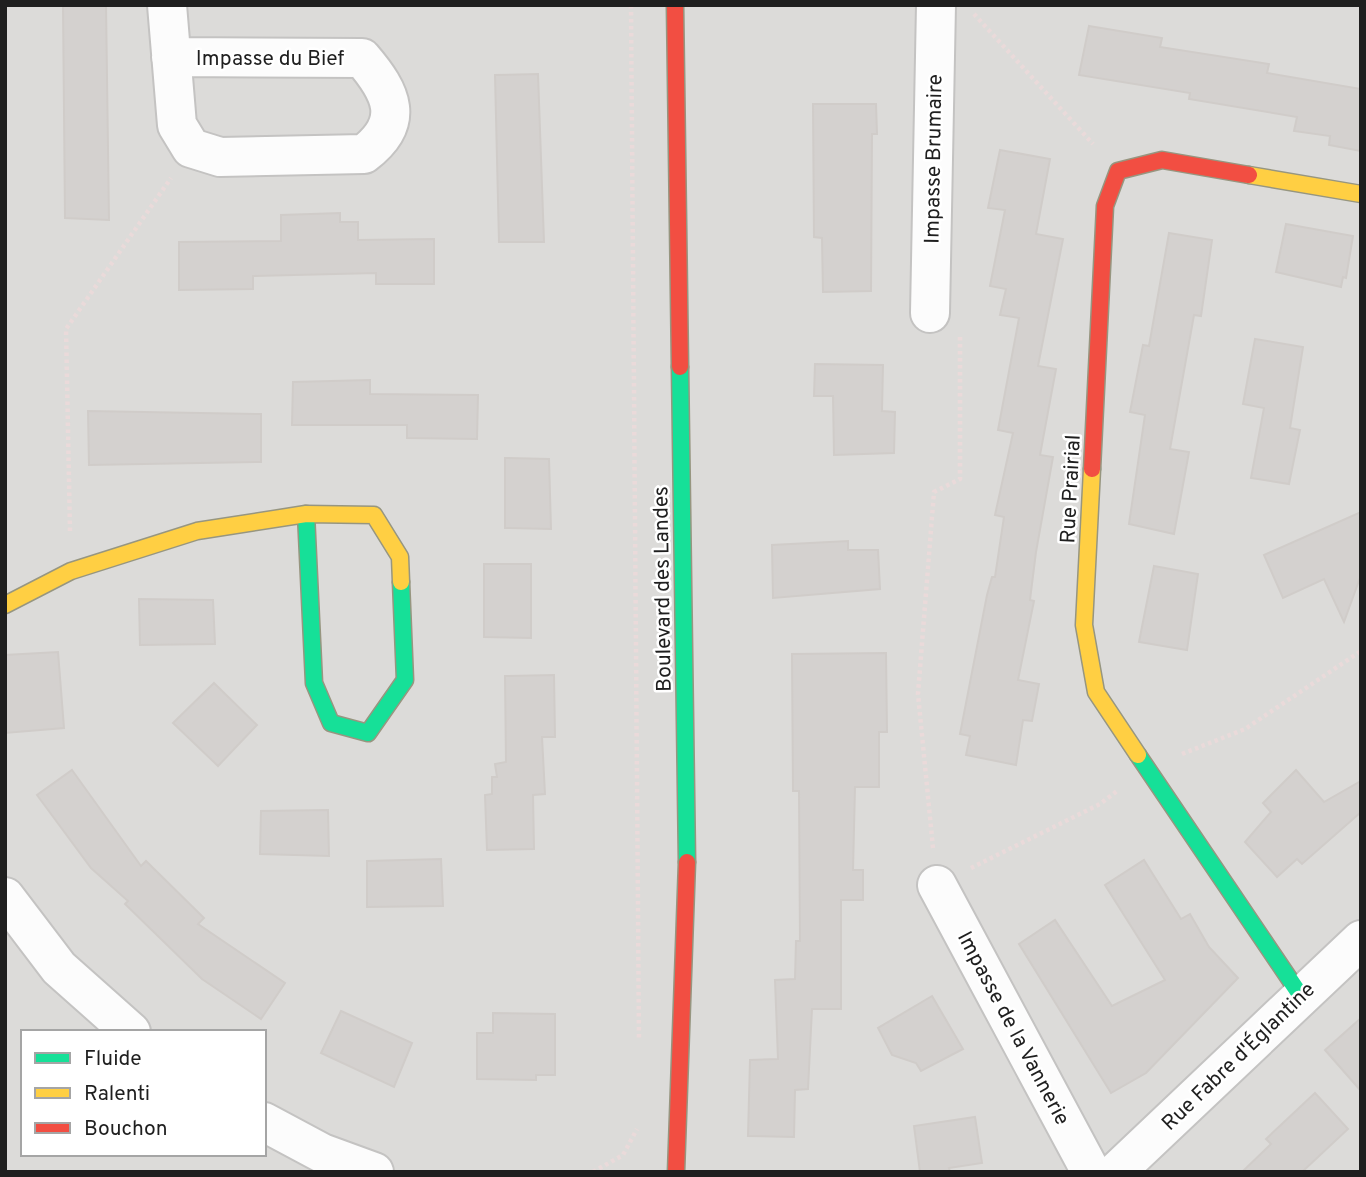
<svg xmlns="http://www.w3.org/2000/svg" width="1366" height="1177" font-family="Overpass,sans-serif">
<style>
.residential{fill:#dcdbd9;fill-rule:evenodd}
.building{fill:#d4d1cf;stroke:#d0ccc9;stroke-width:2}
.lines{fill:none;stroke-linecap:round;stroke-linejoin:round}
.street-casing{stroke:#c4c3c2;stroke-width:42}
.fast-casing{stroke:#979680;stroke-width:19}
.slow-casing{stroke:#979680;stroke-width:19}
.jam-casing{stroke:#979680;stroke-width:19}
.path{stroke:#eadada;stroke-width:4.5;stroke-dasharray:3.5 3.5;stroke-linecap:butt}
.street{stroke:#fcfcfc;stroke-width:38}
.fast{stroke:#16e098;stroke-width:16}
.slow{stroke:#ffcf43;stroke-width:16}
.jam{stroke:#f24e42;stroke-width:16}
.labels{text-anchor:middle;stroke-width:5;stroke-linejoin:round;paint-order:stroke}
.street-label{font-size:21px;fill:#1f1f1f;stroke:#fff}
</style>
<rect width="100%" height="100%" fill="#edebe8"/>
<path class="residential" d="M5,5H1361V1172H5ZM23,1032H264V1154H23Z"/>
<g class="building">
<path d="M63,5H106L109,220L65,218Z"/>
<path d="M1089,26L1162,38L1160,47L1269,64L1267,73L1361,89V151L1329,145L1330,136L1294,131L1297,117L1189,99L1190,93L1079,75Z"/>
<path d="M538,74L544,242H499L495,75Z"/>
<path d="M813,104H876L877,134H872L871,291L823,292L822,238L814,237Z"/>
<path d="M1000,150L1050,159L1036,234L1063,239L1038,366L1056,369L1040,455L1053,457L1036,552L1030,600L1034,601L1018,680L1039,684L1032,721L1023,720L1016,765L966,755L970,736L960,734L987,595L992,577H995L1004,517L995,515L1013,433L998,430L1019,318L1000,315L1006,289L990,286L1005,210L988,208Z"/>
<path d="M340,213V222H358V240L434,239V284H376V273L253,276V289L179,290V242L281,241V215Z"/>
<path d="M1286,224L1353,236L1346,278L1343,277L1341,287L1276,272Z"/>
<path d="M1169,233L1212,240L1201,316L1194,315L1170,449L1189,452L1174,534L1129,524L1145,415L1130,412L1143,345L1149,346Z"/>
<path d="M1255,339L1303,347L1290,428L1300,430L1289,484L1251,478L1264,408L1243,404Z"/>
<path d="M815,364L883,365L882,411L895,412L894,453L834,455L833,396H814Z"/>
<path d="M370,380V394L478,395L477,439L407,438V425H292L293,382Z"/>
<path d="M88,411L261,414V462L89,465Z"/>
<path d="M505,458L549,459L551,529L505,528Z"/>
<path d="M1361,512V575L1344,622L1324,579L1283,598L1264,555Z"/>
<path d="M848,541V550H878L880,589L773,598L772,545Z"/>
<path d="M484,564H531V638L484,637Z"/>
<path d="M1154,566L1198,574L1187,650L1139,642Z"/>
<path d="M139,599L213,600L215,644L140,645Z"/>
<path d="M58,652L64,728L5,733V655Z"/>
<path d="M886,653L887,732H879V787H855L853,870H863V900H841V1009H812L808,1089L795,1090L794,1137L748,1136L750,1060L778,1059L775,980L795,979L796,941H800L799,791H793L792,654Z"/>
<path d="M554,675L555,737H542L545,794L533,795L534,849L487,850L485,795L492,794V777H497L495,764L506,762L505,676Z"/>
<path d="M214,683L257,725L218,766L173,723Z"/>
<path d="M72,770L141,866L146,861L204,918L198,924L285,983L261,1019L202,979L125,904L128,901L91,868L37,795Z"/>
<path d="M1296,770L1324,802L1361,781V812L1302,864L1297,859L1277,877L1245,842L1271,812L1263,803Z"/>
<path d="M328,810L329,856L260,854L261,811Z"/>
<path d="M441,859L443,906L367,907V861Z"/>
<path d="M1144,860L1181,919L1190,914L1209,947L1238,978L1146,1073L1111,1093L1019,944L1055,920L1112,1006L1165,980L1105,885Z"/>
<path d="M932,996L963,1049L921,1071L916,1063L892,1055L878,1028Z"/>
<path d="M341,1011L412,1043L394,1087L321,1053Z"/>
<path d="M493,1013L555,1014V1075H536V1080L477,1079V1033H493Z"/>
<path d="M1361,1018V1091L1325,1050Z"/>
<path d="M1315,1093L1348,1129L1302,1172H1242L1271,1144L1266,1139Z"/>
<path d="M975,1117L982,1163L949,1168L950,1172H920L914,1126Z"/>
</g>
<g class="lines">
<defs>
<g id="street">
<path d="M167,5L177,125L191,148L220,157L364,154C406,122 392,93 362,58L171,57"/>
<path d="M930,313L936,5"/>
<path d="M937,885L1091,1172"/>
<path d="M5,897L59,968L131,1032"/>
<path d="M264,1122L322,1153L374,1172"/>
<path d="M1116,1172L1361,940"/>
</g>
<g id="fast">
<path d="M680,367L687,862"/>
<path d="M306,514L314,683L331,723L368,733L405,680L401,582"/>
<path d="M1138,755L1301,996"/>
</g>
<g id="slow">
<path d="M1249,175L1361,194"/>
<path d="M1092,469L1084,625L1096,692L1138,755"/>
<path d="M5,605L71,571L197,531L306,514L374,515L400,557L401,582"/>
</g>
<g id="jam">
<path d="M675,5L680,367"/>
<path d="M1092,469L1105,206L1118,171L1162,160L1249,175"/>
<path d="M676,1172L687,862"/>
</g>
</defs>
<use href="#street" class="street-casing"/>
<use href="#fast" class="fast-casing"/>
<use href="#slow" class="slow-casing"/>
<use href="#jam" class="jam-casing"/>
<g class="path">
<path d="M631,5L639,1040"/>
<path d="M974,14L1093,144"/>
<path d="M70,531L66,329L171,178"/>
<path d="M1182,754L1245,729L1361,651"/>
<path d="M933,848L918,694L934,492L960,479V335"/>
<path d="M971,868L1100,804L1117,791"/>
<path d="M593,1172L623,1155L637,1129"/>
</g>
<use href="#street" class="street"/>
<use href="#fast" class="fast"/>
<use href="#slow" class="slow"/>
<use href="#jam" class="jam"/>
</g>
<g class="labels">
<g class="street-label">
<text x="270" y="65">Impasse du Bief</text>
<text transform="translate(933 159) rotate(-89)" y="7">Impasse Brumaire</text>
<text transform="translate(1070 489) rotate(-87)" y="7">Rue Prairial</text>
<text transform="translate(662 589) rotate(-91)" y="7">Boulevard des Landes</text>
<text transform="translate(1014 1028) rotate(62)" y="7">Impasse de la Vannerie</text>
<text transform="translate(1238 1056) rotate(-44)" y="7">Rue Fabre d'Églantine</text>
</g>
</g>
<rect width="1366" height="1177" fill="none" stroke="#1f1f1f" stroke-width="14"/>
<rect x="21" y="1030" width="245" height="126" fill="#ffffff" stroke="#a5a5a5" stroke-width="2"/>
<rect x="35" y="1053" width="35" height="10" fill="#16e098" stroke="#a5a5a5" stroke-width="2"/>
<text x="84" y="1065" font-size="21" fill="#1f1f1f">Fluide</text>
<rect x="35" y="1088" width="35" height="10" fill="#ffcf43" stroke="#a5a5a5" stroke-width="2"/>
<text x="84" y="1100" font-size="21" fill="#1f1f1f">Ralenti</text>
<rect x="35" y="1123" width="35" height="10" fill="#f24e42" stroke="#a5a5a5" stroke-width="2"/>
<text x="84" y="1135" font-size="21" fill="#1f1f1f">Bouchon</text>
</svg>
